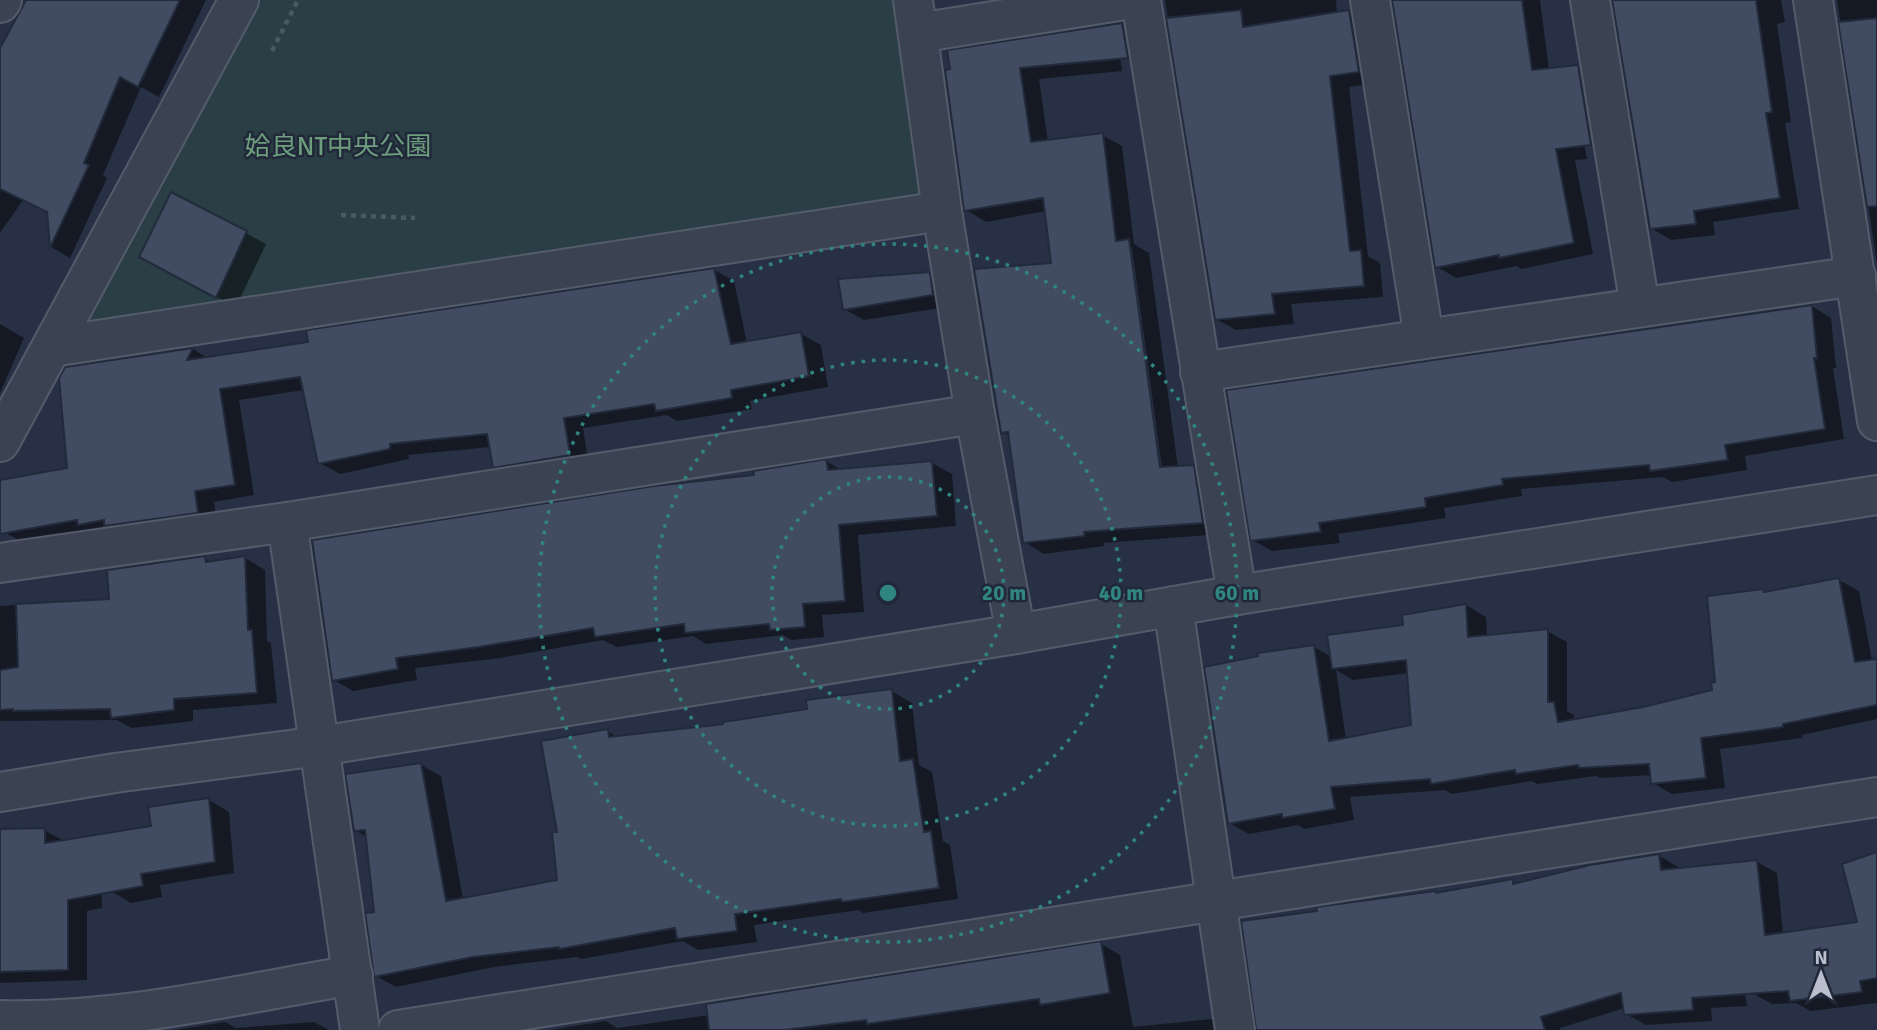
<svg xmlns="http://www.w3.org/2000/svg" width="1877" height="1030" font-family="Signika,'Noto Sans JP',sans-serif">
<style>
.green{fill:#293f45}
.shadow{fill:#0007;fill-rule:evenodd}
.building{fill:#414b61;stroke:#222a3b;stroke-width:2}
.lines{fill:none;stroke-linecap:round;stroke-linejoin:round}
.minor-casing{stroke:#545b6b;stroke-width:42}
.path{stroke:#475c61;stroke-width:4.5;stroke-dasharray:5 5;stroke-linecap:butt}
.minor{stroke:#3b4353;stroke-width:38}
.ring{fill:none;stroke:#318581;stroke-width:3.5;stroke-dasharray:3.5 7}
.labels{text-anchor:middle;stroke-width:5;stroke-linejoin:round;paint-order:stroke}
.park-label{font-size:26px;fill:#6f9e7f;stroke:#202839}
.centre{fill:#318581;stroke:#202839;stroke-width:3.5}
.ring-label{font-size:21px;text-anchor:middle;font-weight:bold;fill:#318581;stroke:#202839;stroke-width:5;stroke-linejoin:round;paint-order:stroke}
</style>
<rect width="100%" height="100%" fill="#273044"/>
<path class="green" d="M249,0H913L942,211L74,332Z"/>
<g class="shadow">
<path d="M29,0H206L159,97L141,87L103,175L107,178L70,258L51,247L49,213L23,200L0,233V53Z"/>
<path d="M1165,0H1336L1337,14L1349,12L1369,23L1378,83L1349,87L1368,256L1380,263L1383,297L1291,304L1294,324L1236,330L1216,319Z"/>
<path d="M1394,0H1540L1549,70L1573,81L1587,159L1575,160L1593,254L1521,269L1517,266L1456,278L1436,266Z"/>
<path d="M1614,0H1781L1785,22L1777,24L1791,122L1785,123L1799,209L1713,222L1715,235L1671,240L1651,228Z"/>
<path d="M1837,0H1877V264Z"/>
<path d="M1118,40L1122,71L1039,79L1048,142L1102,135L1122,146L1134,244L1149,253L1178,468L1193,466L1213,478L1222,534L1104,543V546L1044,554L1024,542L1011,437L1002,432L1053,264L1046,211L986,222L966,210L947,71ZM1128,248H1132L1163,476H1160Z"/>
<path d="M246,233L266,244L236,307L161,268Z"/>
<path d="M714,270L734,281L747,343L801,334L821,345L828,387L750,401L752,409L677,421L667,415L583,428L589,466L514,478L494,466L491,447L408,455L409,459L340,474L320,463L304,390L239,400L254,495L214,502L217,523L24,543L4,532L0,510V481L69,469L66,369L193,349L209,359L310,344Z"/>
<path d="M929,274L949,285L953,306L864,320L844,309Z"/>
<path d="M1812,306L1831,318L1836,368H1833L1844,439L1745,456L1747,470L1672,482L1663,477L1521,489L1522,496L1444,508L1446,518L1338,534L1340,543L1272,551L1252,540Z"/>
<path d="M0,324L24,338L0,393Z"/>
<path d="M826,461L843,471L932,463L952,474L956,526L858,535L864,612L822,615L824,637L791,640L783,635L706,644L693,636L617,647L603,640L500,658L415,668L417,680L353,691L334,680L756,477Z"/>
<path d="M204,558L213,563L245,558L265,570L267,641L271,643L277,703L193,710V721L132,728L117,720L0,721V606L111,600Z"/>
<path d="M1839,580L1859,591L1872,661L1877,660V719L1802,735V738L1720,749L1725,788L1672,794L1653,783L1652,775L1600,778L1596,776L1537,784L1532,781L1452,794L1445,790L1350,797L1354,820L1304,829L1298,825L1249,834L1229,823L1314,647L1332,657L1405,626L1466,605L1486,617L1487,636L1547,631L1567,642V711L1574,715L1575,721L1644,708L1714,692L1763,590L1768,593ZM1336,670L1353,680L1409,673L1413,726L1346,740Z"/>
<path d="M892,691L912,703L919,765L932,772L943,841L950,845L958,899L863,913L859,910L754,925L757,942L698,950L683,941L581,959L577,957L494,967L396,987L376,976V913L367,837L355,830L421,765L441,776L463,899L559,882V833L607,731L619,738L725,726L809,710Z"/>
<path d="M209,800L229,812L234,873L160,885L162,897L131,903L111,891L101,881L102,908L87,911V980L0,983V831L44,830L64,841L153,827Z"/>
<path d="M1877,854V1003L1811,1011L1796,1003L1772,1004L1752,993L1742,976L1747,1006L1711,1008L1712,1021L1646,1025L1626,1014L1625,1008L1560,1028V1030H1258L1438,894L1512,881L1518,884L1658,855L1678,867L1679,870L1757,862L1777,873L1783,934L1859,923Z"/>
<path d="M1100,943L1120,955L1133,1027L1211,1019L1230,1030H550L606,1021L617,1028L709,1015Z"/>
<path d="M225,1022L236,1028L314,1022L329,1030H174Z"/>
</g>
<g class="building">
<path d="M26,0H180L138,87L120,77L84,163L89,165L50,248L47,212L0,189V48Z"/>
<path d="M1392,0H1522L1532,70L1578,65L1591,145L1556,149L1574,243L1499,258V255L1435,268Z"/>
<path d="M1612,0H1756L1772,112L1766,113L1780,198L1694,211L1696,224L1650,229Z"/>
<path d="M1241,10L1243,27L1349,10L1359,72L1330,76L1350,251L1361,250L1364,286L1272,294L1275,314L1215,320L1166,18Z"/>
<path d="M1877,18V206L1867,207L1838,22Z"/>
<path d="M1122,23L1128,58L1020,68L1031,142L1103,133L1116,241L1129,239L1160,467L1194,465L1203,523L1084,532L1085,536L1023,543L1008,432L1001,433L974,269L1051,263L1043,198L964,211L945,70L950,69L947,50Z"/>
<path d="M171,192L247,231L216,298L139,257Z"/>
<path d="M714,268L731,344L801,332L809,376L731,390L732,398L656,411L654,404L564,418L570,455L493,468L487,434L390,444V449L318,464L300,377L220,389L235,485L195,491L198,513L104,526V520L78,525L77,520L0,534V480L67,468L59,378L65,367L193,348L187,360L308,342L306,330Z"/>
<path d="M930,272L933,295L843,310L838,279Z"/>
<path d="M1812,305L1817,358H1814L1825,429L1725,445L1728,460L1650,471L1649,465L1502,479L1503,485L1425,498L1426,507L1319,523L1321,532L1250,541L1226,390Z"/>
<path d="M826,459L828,470L932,461L937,516L839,525L845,601L803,604L805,627L770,630L769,624L685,633L684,624L595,637L593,628L479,647L396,658L398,669L332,681L312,540L654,486L754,475L753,471Z"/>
<path d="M205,556L206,562L245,556L248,630H252L257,693L174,699V710L111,718L110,709L13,711V709L0,710V670L18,667L16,604L109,599L107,570Z"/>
<path d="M1839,578L1855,662L1877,659V705L1783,724V727L1701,738L1706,778L1651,784L1649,764L1579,768L1578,765L1516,774L1515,770L1431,784L1430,779L1331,787L1335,809L1282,818V814L1228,824L1204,667L1258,656L1257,653L1314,645L1329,741L1411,725L1406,660L1332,669L1327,635L1403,625L1402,615L1466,604L1468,637L1548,629V702H1554L1558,722L1643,707L1712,690L1711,683L1715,682L1707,596L1763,589L1764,592Z"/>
<path d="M892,689L900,761L913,759L924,832L931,831L939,888L842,902L841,899L735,914L737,931L677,939L675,928L559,949V947L473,957L374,977L365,913L374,912L365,830L354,831L345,774L421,763L446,901L557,880L552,832H557L541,741L608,729L609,737L723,724V722L807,709L806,700Z"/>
<path d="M209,798L215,862L141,874L143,886L68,900V970L0,972V829L45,828V843L151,826L148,807Z"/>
<path d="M1877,852V978L1860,981L1862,992L1790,1001L1788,991L1692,998L1693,1010L1624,1015L1621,993L1541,1017L1545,1030H1256L1241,921L1317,911L1316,907L1435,891L1436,893L1513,879V884L1590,865L1659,854L1661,870L1757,860L1765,935L1857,922L1842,864Z"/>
<path d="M1101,941L1110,993L1040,1005L1039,999L867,1024L866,1020L784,1030H709L706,1004Z"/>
</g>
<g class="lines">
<defs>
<g id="minor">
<path d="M913,0L942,211L975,414L1016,634"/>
<path d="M1141,0L1237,595"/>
<path d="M1370,0L1424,338"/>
<path d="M1590,0L1640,307"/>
<path d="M1813,0L1877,421"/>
<path d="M0,3L2,0"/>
<path d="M918,33L1125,0"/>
<path d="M52,347L942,211"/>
<path d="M1200,372L1856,276"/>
<path d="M0,442L239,0"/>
<path d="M287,522L360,1030"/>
<path d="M0,563L287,522L975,414"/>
<path d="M1173,606L1235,1030"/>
<path d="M0,792L115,773L320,746L1016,634L1237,595L1877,495"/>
<path d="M0,1020C119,1023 236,995 353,975"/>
<path d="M398,1030L1877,797"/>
</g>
</defs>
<use href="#minor" class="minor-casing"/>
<g class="path">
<path d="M272,51L298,0"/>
<path d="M341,215L415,218"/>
</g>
<use href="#minor" class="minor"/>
</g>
<g class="ring">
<circle cx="888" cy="593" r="116"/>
<circle cx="888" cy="593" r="233"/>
<circle cx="888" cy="593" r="349"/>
</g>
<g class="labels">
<g class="park-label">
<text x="338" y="155">姶良NT中央公園</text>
</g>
</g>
<circle cx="888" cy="593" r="10" class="centre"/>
<g class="ring-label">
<text x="1004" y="600">20 m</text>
<text x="1121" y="600">40 m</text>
<text x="1237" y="600">60 m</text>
</g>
<g transform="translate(1821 974)" stroke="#202839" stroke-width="5" paint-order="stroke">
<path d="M0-5L12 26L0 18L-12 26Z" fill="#b9bfcd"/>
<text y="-10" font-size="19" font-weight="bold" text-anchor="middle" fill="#b9bfcd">N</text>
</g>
</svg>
